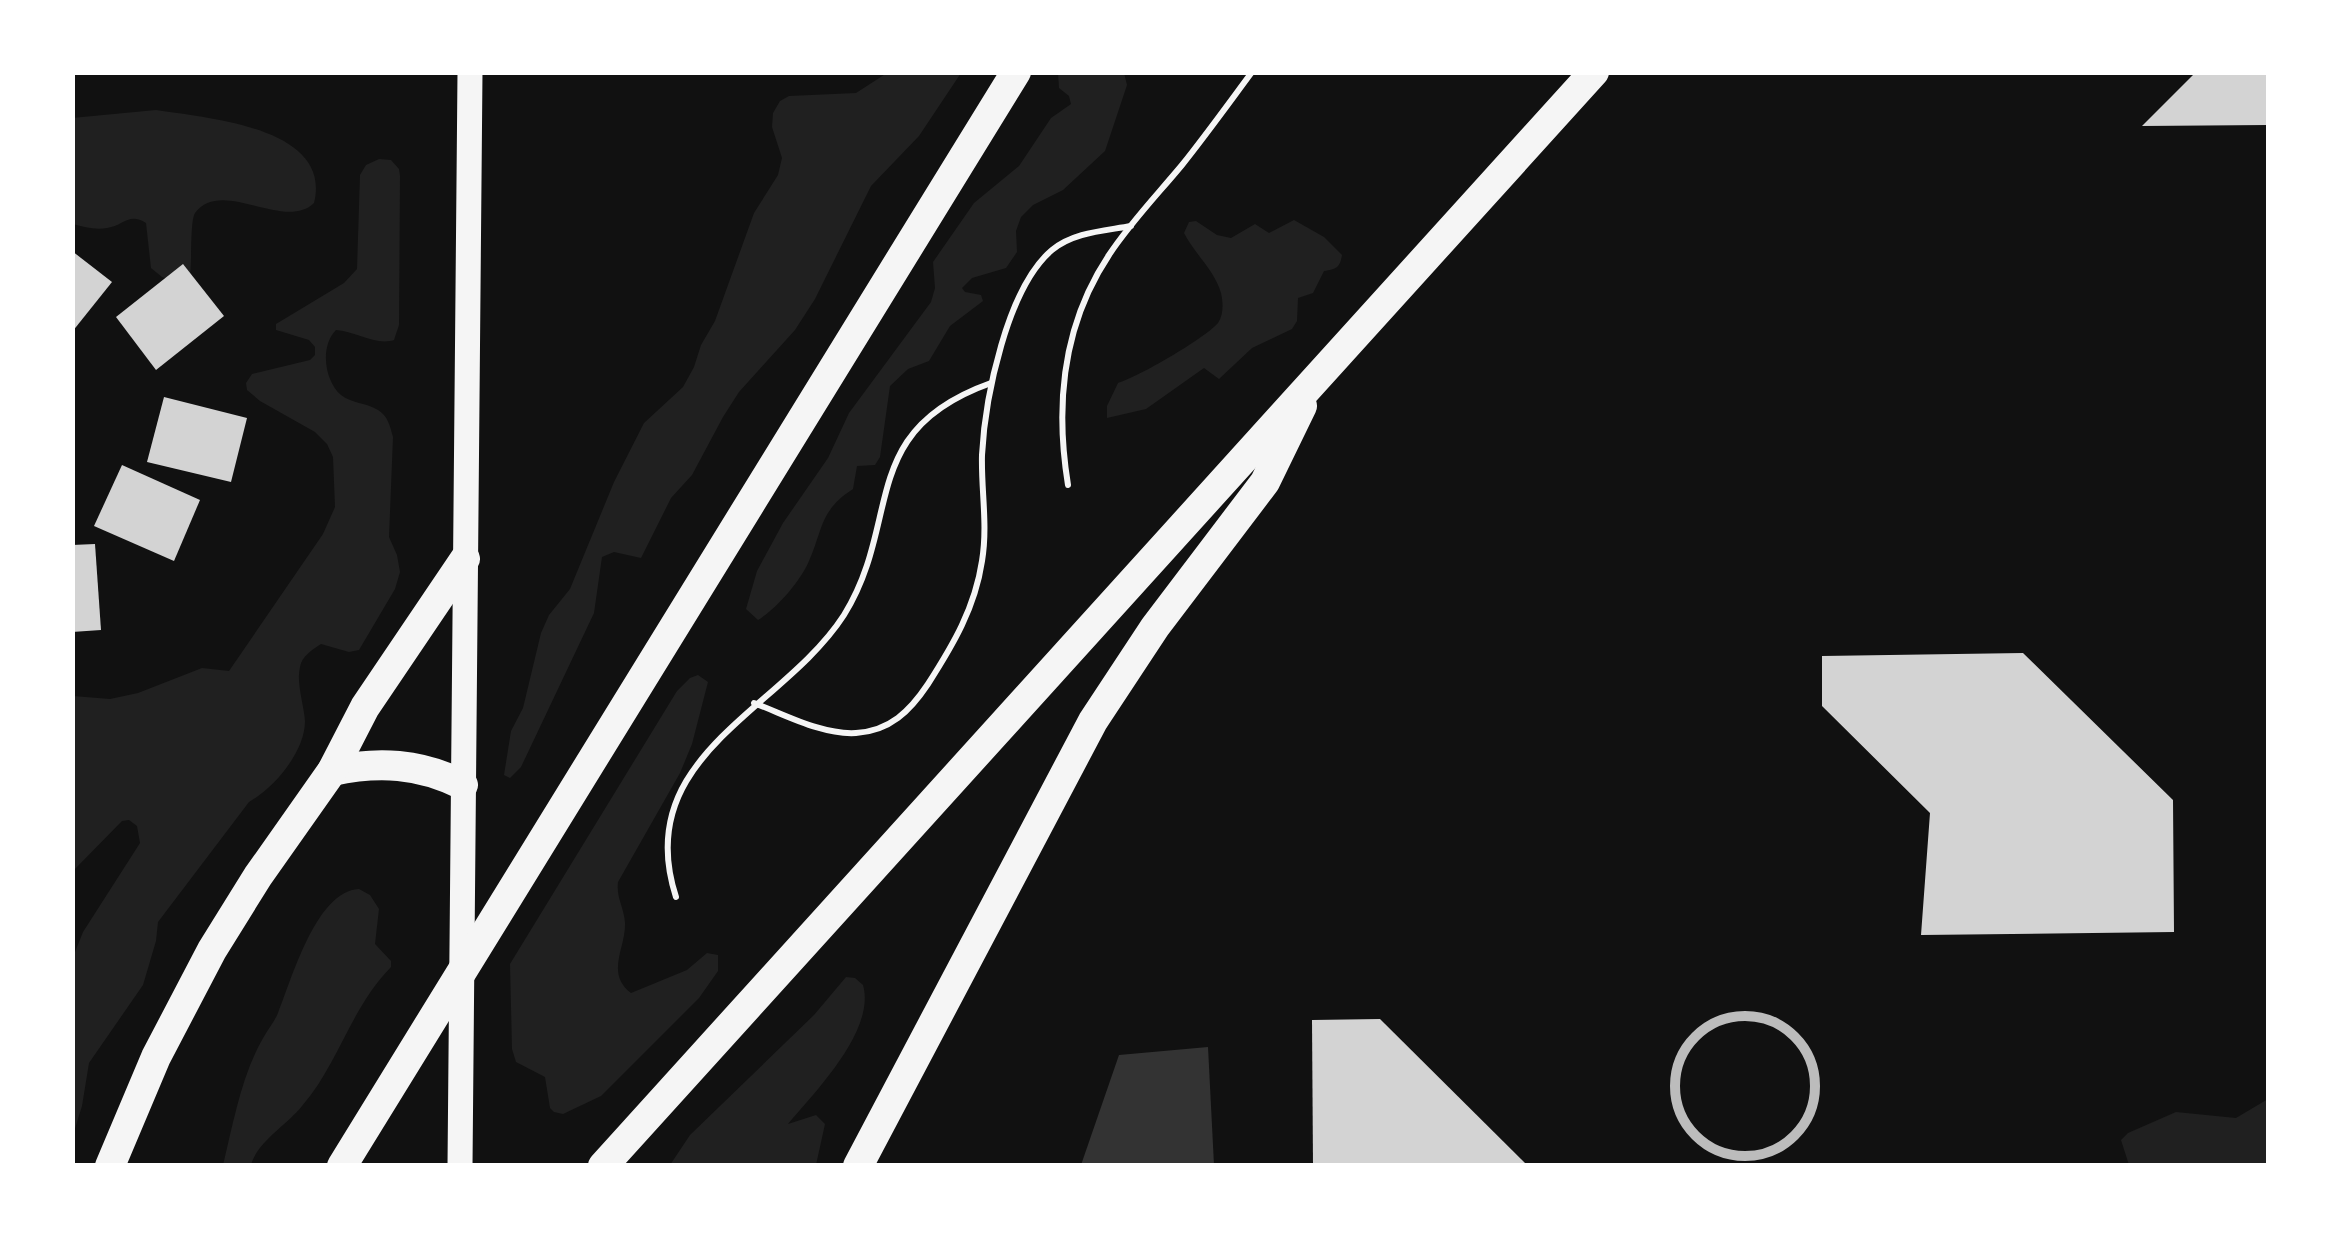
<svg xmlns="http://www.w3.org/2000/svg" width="2341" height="1238" font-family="Raleway,sans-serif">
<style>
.green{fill:#202020}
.water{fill:#333}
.building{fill:#d3d3d3}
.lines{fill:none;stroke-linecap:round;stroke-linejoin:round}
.path{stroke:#f5f5f5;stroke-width:6}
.minor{stroke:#bcbcbc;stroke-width:10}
.primary{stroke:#f5f5f5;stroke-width:25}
.motorway{stroke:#f5f5f5;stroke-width:30}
</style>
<rect width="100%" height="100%" fill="#111"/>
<g class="green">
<path d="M887,73H961L919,136L871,186L815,299L795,330L739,392L723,417L692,475L671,498L641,558L614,552L602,557L594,613L521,767L510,778L504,775L511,731L523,708L541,633L549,615L570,589L614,482L644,423L683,387L694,367L701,345L715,321L754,213L778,175L782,158L772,127L773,113L780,101L789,96L856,93Z"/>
<path d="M1058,73H1124L1127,85L1105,151L1063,190L1033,205L1021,217L1016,231L1017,252L1006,268L972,278L962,288L965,292L981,295L983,301L950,326L929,361L908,369L890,386L880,457L875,465L857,466L853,489C820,510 823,529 809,561C800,582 776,609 758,620L746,609L757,571L783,523L828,458L849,413L931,302L935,288L933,262L974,203L1019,166L1051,118L1071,104L1069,96L1059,88Z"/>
<path d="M156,110C207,118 333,127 314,203C284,232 222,177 195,213C190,221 192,261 190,276L180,283L162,277L151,268L146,223C129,212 123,226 107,228C95,230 84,227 73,224L72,118Z"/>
<path d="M379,159L391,160L399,169L400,176L399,325L394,340C376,346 355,331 336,330C320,346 324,380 341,395C351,403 367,403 378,410C388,416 390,426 393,437L389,537L397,555L400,572L395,589L359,650L349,652L321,644C312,650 302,656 300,667C296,683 304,705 305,721C305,752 274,788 249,802L158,922L156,941L143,985L89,1063L82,1106L73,1135V957L83,932L140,843L137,826L129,820L122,821L73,871V696L110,699L138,693L202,668L229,671L323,534L335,507L333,457L327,444L315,432L260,401L247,390L246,383L252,374L310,360L315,355V347L309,340L276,330V324L344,283L357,269L360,175L366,165Z"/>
<path d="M1294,220L1324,237L1342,255C1340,268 1336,269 1324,271L1313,293L1298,298L1297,321L1292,329L1252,348L1219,379L1204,368L1146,409L1107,418V406L1118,383C1138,377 1204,339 1218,323C1224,314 1223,302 1221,293C1215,271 1194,253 1184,233L1189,222L1196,221L1217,235L1231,238L1255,224L1269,233Z"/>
<path d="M698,675L708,682L692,744L680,773L618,882C616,898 624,907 625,923C626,948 605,973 631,993L687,970L707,953L718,955V971L699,998L601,1096L563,1114L554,1112L550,1108L545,1077L516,1062L512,1049L510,964L677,691L690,678Z"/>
<path d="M359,889L370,895L379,909L375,944L391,961V967C350,1009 338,1065 302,1106C287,1125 257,1142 251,1165H223C233,1125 241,1077 262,1040C267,1030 274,1023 278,1013C292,979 316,891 359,889Z"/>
<path d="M846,977L855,978L863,985C876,1030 815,1092 788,1124L816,1115L825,1124L816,1165H670L690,1135L814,1015Z"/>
<path d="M2268,1099V1165H2129L2121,1140L2128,1133L2176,1112L2236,1118Z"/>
</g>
<path class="water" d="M1208,1047L1214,1165H1081L1119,1055Z"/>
<g class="building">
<path d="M2196,72H2268V125L2142,126Z"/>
<path d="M72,251L112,282L72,332Z"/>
<path d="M183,264L224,316L156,370L116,317Z"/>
<path d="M164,397L247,418L231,482L147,462Z"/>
<path d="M122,465L200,500L174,561L94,526Z"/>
<path d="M95,544L101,630L72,632V545Z"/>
<path d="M2023,653L2173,800L2174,932L1921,935L1930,813L1822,706V656Z"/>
<path d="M1380,1019L1528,1166H1313L1312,1020Z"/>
</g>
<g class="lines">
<g class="path">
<path d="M1068,485C1055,405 1063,324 1109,255C1130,223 1158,194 1182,165C1206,135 1229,103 1252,72"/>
<path d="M754,703C786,715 822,735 856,733C890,731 910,711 928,684C953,645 975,608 982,561C988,525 981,490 982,455C985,398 1007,288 1052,250C1074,232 1104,231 1131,226"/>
<path d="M676,897C630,756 783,710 844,615C903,520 856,431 991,383"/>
</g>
<circle class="minor" cx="1745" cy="1086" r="70"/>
<path class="primary" d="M460,1166L470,72"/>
<g class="motorway">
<path d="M332,771C378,761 420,763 463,785"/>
<path d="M110,1166L156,1057L212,950L258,876L332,771L365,707L465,559"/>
<path d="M342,1166L1016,72"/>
<path d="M603,1166L1594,72"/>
<path d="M858,1166L1093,721L1155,627L1265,482L1302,406"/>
</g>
</g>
<rect width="2341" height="1238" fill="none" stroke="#ffffff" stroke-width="150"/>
</svg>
